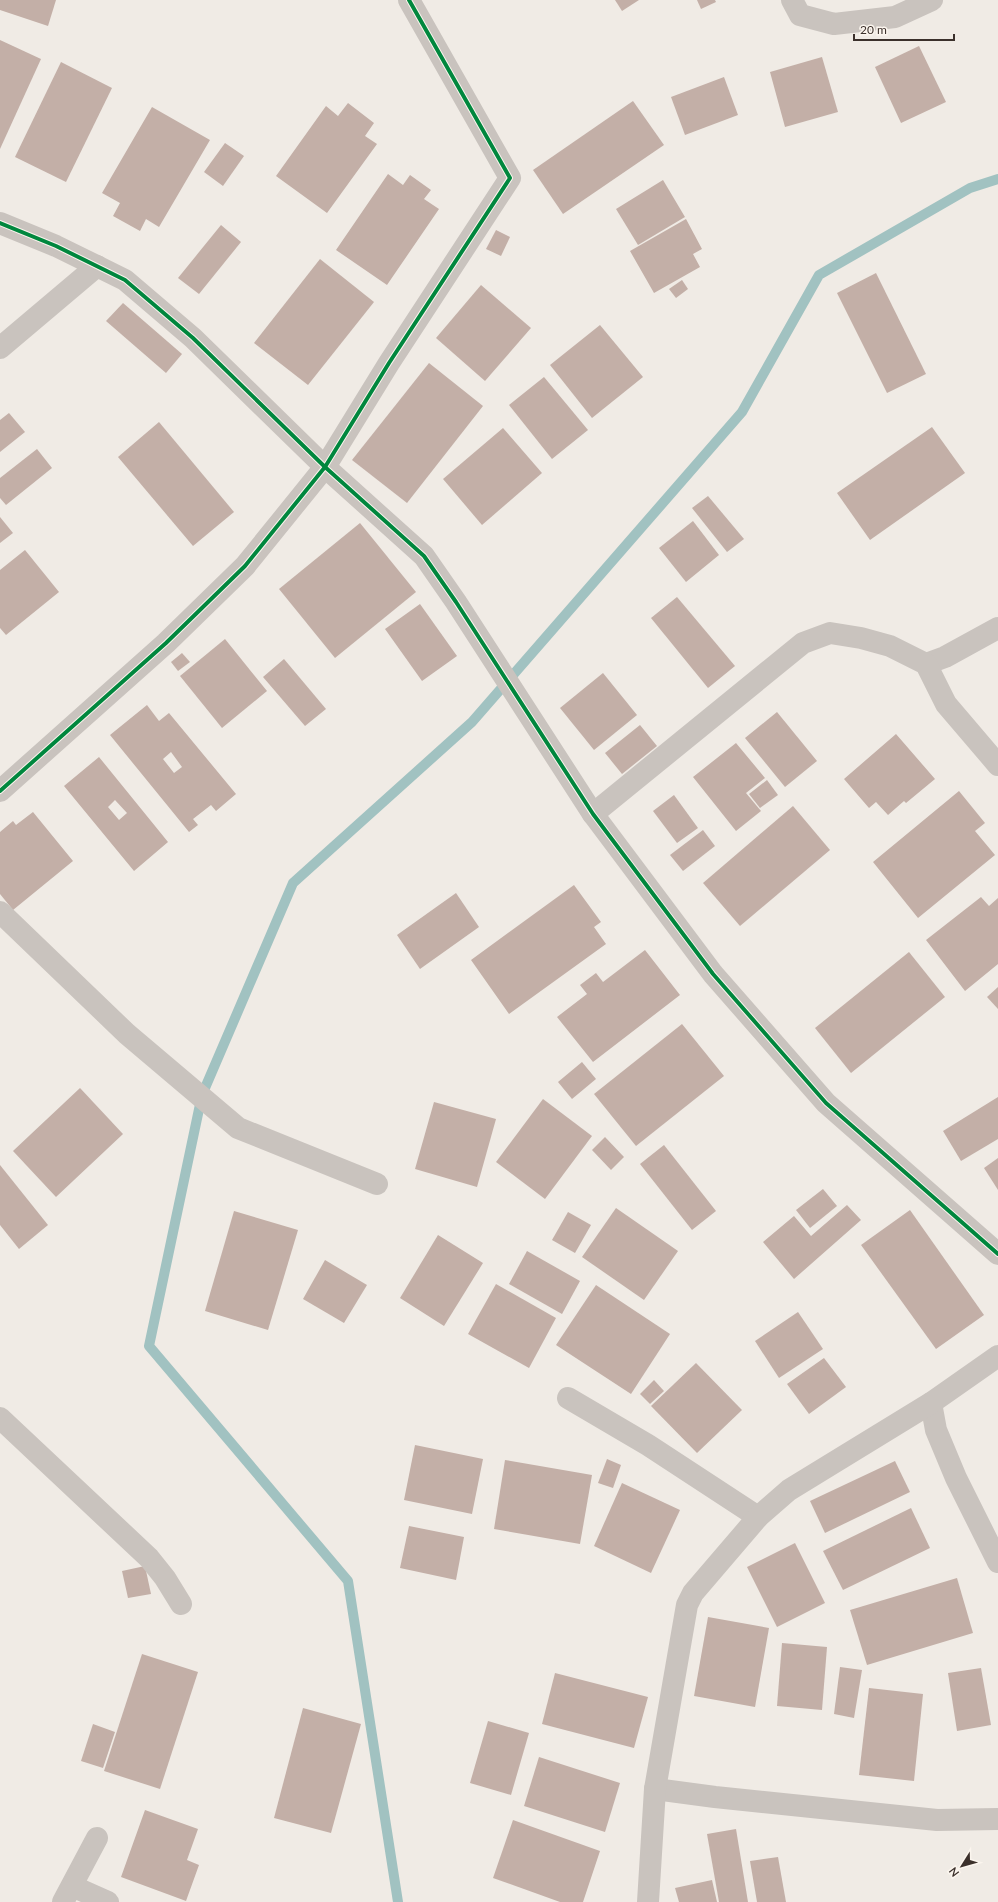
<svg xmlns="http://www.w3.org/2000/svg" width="998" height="1902" font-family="Lato,sans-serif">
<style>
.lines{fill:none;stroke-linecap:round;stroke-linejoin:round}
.stream{stroke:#a1c2c1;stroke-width:10}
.building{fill:#c3afa7;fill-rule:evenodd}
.street{stroke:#c9c3be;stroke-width:22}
.cycleway-casing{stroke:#fbf5ee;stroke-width:6}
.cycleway{stroke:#00873e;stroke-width:4}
</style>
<rect width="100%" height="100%" fill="#f0ebe5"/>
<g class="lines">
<path class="stream" d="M398,1902L348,1581L149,1346L202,1095L293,883L472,722L742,412L819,275L970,188L998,179"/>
</g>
<g class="building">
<path d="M0,0H56L48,26L0,10Z"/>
<path d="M615,0H639L622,11Z"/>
<path d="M697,0H715L716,2L701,9Z"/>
<path d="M0,40L41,59L0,149Z"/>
<path d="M919,46L946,102L901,123L875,67Z"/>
<path d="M822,57L838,112L785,127L770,72Z"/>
<path d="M61,62L112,88L66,182L15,157Z"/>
<path d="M724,77L738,115L685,135L671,97Z"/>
<path d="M633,101L664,145L563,214L533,170Z"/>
<path d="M348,103L374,123L365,136L377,144L327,213L276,176L326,106L338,116Z"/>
<path d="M152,107L210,140L159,227L146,219L140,231L113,216L120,203L102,193Z"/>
<path d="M225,143L244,156L223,186L204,172Z"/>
<path d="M388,174L403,185L410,175L431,190L424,199L439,209L387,285L336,250Z"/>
<path d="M663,180L685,217L638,245L616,209Z"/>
<path d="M686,219L702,249L693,254L700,267L654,293L630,251Z"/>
<path d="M221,225L241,242L199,294L178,278Z"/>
<path d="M496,230L510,237L501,256L486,249Z"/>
<path d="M320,259L374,302L308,385L254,343Z"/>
<path d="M876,273L926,374L887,393L837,293Z"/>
<path d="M682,280L688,289L676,298L669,289Z"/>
<path d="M481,285L531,328L485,381L436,338Z"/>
<path d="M123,303L182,354L166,373L106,321Z"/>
<path d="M600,325L643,377L592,418L550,365Z"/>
<path d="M429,363L483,406L407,503L352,460Z"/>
<path d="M544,377L588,430L552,459L509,405Z"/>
<path d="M9,413L25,432L0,452V420Z"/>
<path d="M159,422L234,512L193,546L118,457Z"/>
<path d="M932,427L965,473L870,540L837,493Z"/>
<path d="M503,428L542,473L482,525L443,479Z"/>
<path d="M37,449L52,468L6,505L0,498V478Z"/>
<path d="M708,496L744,539L727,552L692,508Z"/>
<path d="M0,517L13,533L0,543Z"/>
<path d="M693,521L719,555L686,582L659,548Z"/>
<path d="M360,523L416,592L335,658L279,589Z"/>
<path d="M25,550L59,592L6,635L0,628V570Z"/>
<path d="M677,597L735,666L708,688L651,618Z"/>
<path d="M420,604L457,656L422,681L385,629Z"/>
<path d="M225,639L267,691L222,728L180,676Z"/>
<path d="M182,653L190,662L178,671L171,662Z"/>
<path d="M284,659L326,709L305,726L263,677Z"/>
<path d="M603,673L637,715L594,750L560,708Z"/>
<path d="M147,705L159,721L169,713L236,794L216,811L211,805L193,819L198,825L189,832L110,735ZM171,752L182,767L174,773L163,759Z"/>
<path d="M777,712L817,761L785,787L745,738Z"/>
<path d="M640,725L657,746L622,774L605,753Z"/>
<path d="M896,734L935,779L906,803L904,801L888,815L876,802L869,808L844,779Z"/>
<path d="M736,743L765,778L746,793L761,811L736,831L693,777Z"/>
<path d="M99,757L168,842L134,871L64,786ZM115,800L127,813L119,820L108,807Z"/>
<path d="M767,780L778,795L760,808L749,794Z"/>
<path d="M959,791L985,823L975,831L995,855L918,918L873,862Z"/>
<path d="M674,795L698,828L677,843L653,811Z"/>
<path d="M793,806L830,850L740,926L703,883Z"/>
<path d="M33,812L73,861L13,910L0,894V832L13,821L16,825Z"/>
<path d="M703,830L715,846L683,871L670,855Z"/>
<path d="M574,885L601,922L594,927L606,944L509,1014L471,960Z"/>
<path d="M456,893L479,927L420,969L397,935Z"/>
<path d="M981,897L989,906L998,898V964L965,991L926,940Z"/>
<path d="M645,950L680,995L593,1062L557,1017L587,994L580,985L596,973L603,982Z"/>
<path d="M909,952L945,997L851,1073L815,1028Z"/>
<path d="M998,987V1009L987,997Z"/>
<path d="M682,1024L724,1076L636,1146L594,1094Z"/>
<path d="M582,1062L596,1079L572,1099L558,1082Z"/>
<path d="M80,1088L123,1134L56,1197L13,1151Z"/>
<path d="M998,1097V1139L961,1161L943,1131Z"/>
<path d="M543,1099L592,1136L545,1199L496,1162Z"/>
<path d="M434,1102L496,1119L477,1187L415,1169Z"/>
<path d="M605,1137L624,1157L611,1170L592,1150Z"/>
<path d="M664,1145L716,1211L692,1230L640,1164Z"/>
<path d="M998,1158V1190L984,1168Z"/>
<path d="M0,1165L48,1225L19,1249L0,1225Z"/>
<path d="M823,1189L837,1206L810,1228L796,1210Z"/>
<path d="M847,1205L861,1220L794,1279L763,1242L794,1216L811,1236Z"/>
<path d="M616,1208L678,1251L644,1300L582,1257Z"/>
<path d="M910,1210L984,1315L936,1349L861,1245Z"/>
<path d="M234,1211L298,1230L268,1330L205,1311Z"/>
<path d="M568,1212L591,1225L575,1253L552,1240Z"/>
<path d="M438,1235L483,1263L444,1326L400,1298Z"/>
<path d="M527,1251L580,1281L562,1314L509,1284Z"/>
<path d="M325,1260L367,1285L344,1323L303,1299Z"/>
<path d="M496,1284L556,1318L529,1368L468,1334Z"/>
<path d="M596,1285L670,1334L631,1394L556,1345Z"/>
<path d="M798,1312L823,1349L779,1378L755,1341Z"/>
<path d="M824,1358L846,1387L809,1414L787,1384Z"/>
<path d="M696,1363L742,1410L697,1453L651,1406Z"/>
<path d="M654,1380L664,1391L650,1404L640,1394Z"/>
<path d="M415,1445L483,1459L472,1514L404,1500Z"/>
<path d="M607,1459L621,1465L613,1488L598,1483Z"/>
<path d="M505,1460L592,1475L580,1544L494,1529Z"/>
<path d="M895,1461L910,1492L825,1533L810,1501Z"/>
<path d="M622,1483L680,1510L651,1573L594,1546Z"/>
<path d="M911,1508L930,1548L843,1590L823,1551Z"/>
<path d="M409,1526L464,1537L456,1580L400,1568Z"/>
<path d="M795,1543L825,1603L777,1627L747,1567Z"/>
<path d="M145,1566L151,1594L128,1598L122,1571Z"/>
<path d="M957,1578L973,1633L867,1665L850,1610Z"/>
<path d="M708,1617L769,1628L755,1707L694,1696Z"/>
<path d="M782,1643L827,1647L822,1710L777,1706Z"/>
<path d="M142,1654L198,1672L160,1789L104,1771Z"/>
<path d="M840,1667L862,1670L854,1718L834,1714Z"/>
<path d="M981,1668L991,1725L957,1731L948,1673Z"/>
<path d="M555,1673L648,1697L634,1748L542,1724Z"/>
<path d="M869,1688L923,1694L914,1781L859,1775Z"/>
<path d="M303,1708L361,1724L331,1833L274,1818Z"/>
<path d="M488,1721L529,1733L511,1795L470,1783Z"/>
<path d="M93,1724L115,1732L103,1768L81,1761Z"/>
<path d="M539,1757L620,1783L605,1832L524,1806Z"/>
<path d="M145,1810L198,1829L187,1860L199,1865L186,1901L121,1877Z"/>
<path d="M513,1820L600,1851L583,1902H560L493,1878Z"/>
<path d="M736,1829L748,1902H719L707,1834Z"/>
<path d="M778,1857L786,1902H757L750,1861Z"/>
<path d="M712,1880L717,1902H679L675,1888Z"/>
</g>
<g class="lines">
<g class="street">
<path d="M792,0L800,15L834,24L895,17L932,0"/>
<path d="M0,223L56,246L125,280L193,338L325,467L424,556L456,602L593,814L713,974L826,1103L998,1254"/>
<path d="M0,348L97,266"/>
<path d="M926,664L945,657L998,628"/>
<path d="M0,791L166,643L245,566L325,467L389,363L510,178L409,0"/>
<path d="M593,814L803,643L830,633L861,638L890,646L926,664L946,704L998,765"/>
<path d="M0,912L127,1034L238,1128L377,1184"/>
<path d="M568,1398L648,1445L758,1517"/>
<path d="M931,1403L936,1430L956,1478L998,1562"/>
<path d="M0,1418L149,1558L165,1578L181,1604"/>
<path d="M655,1789L715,1797L937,1820L998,1819"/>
<path d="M72,1886L108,1902"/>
<path d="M63,1902L97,1838"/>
<path d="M648,1902L655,1789L687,1605L693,1593L758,1517L789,1490L931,1403L998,1356"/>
</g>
<defs>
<g id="cycleway">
<path d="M0,223L56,246L125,280L193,338L325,467L424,556L456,602L593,814L713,974L826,1103L998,1254"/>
<path d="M0,791L166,643L245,566L325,467L389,363L510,178L409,0"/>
</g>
</defs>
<use href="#cycleway" class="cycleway-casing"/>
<use href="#cycleway" class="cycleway"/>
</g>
<g transform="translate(962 1866) rotate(233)" stroke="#fbf5ee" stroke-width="3" paint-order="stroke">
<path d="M0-3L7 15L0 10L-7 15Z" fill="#3b302b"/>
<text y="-6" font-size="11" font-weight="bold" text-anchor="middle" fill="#3b302b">N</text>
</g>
<path d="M854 34v6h100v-6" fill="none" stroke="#3b302b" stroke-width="2"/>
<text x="860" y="34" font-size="12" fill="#3b302b" stroke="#fbf5ee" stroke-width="3" paint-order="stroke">20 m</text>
</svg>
